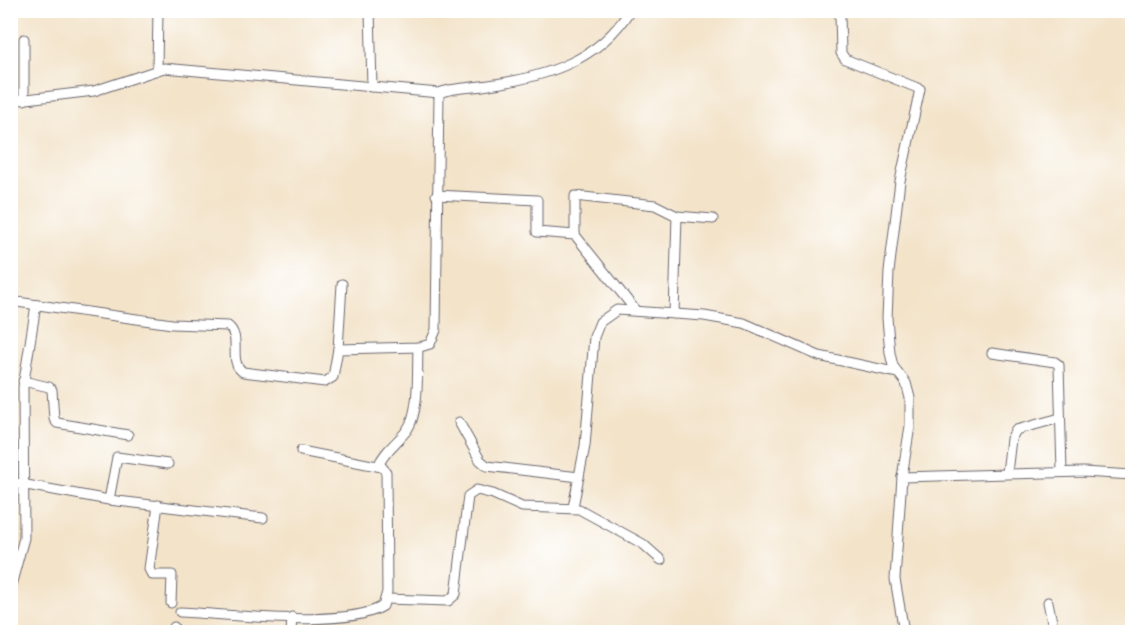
<svg xmlns="http://www.w3.org/2000/svg" width="1143" height="643" font-family="Pangolin,sans-serif">
<style>
.lines{fill:none;stroke-linecap:round;stroke-linejoin:round}
.minor-casing{stroke:#6b666d;stroke-width:11}
.minor{stroke:#fff;stroke-width:9}
</style>
<rect width="100%" height="100%" fill="#fff"/>
<filter id="ink" filterUnits="userSpaceOnUse"><feTurbulence type="fractalNoise" baseFrequency=".0167" numOctaves="2"/><feDisplacementMap in="SourceGraphic" scale="12" xChannelSelector="R" yChannelSelector="G"/><feConvolveMatrix kernelMatrix="1 2 1 2 8 2 1 2 1" color-interpolation-filters="sRGB"/></filter>
<filter id="wash" filterUnits="userSpaceOnUse"><feTurbulence type="fractalNoise" baseFrequency=".008" numOctaves="4" result="noise"/><feDisplacementMap in="SourceGraphic" scale="24" xChannelSelector="R" yChannelSelector="G"/><feGaussianBlur stdDeviation="1.35" result="paint"/><feColorMatrix in="noise" values="0 0 0 0 0 0 0 0 0 0 0 0 0 0 0 0 0 1.4 0 .05"/><feComposite in="paint" operator="in"/></filter>
<g filter="url(#wash)">
<rect width="100%" height="100%" fill="#f3e3c9"/>
</g>
<g filter="url(#ink)">
<g class="lines">
<defs>
<g id="minor">
<path d="M370,10L372,87"/>
<path d="M837,10L840,14L841,53L845,59L920,89L900,181L889,272L887,318L890,353L893,366L906,383L910,398V426L902,477"/>
<path d="M157,69L158,10"/>
<path d="M24,100V39"/>
<path d="M10,101L94,91L164,68L439,93"/>
<path d="M436,195L537,200V232L575,235L636,311"/>
<path d="M575,235V196L655,205L677,216L713,219"/>
<path d="M10,301L172,324L228,326C243,338 227,361 243,372L325,382L333,377L338,349L420,347L430,344L436,330L439,93C453,87 473,88 489,85C545,77 599,61 630,10"/>
<path d="M674,314L677,216"/>
<path d="M338,349L342,284"/>
<path d="M992,353L1055,362L1059,365L1062,472"/>
<path d="M23,381L49,387L52,390L54,419L57,423L128,435"/>
<path d="M459,422L480,460L487,466L579,477"/>
<path d="M378,466C385,450 397,443 407,430C420,412 417,369 418,347"/>
<path d="M1007,473L1011,439L1016,430L1060,418"/>
<path d="M10,482L109,500L263,518"/>
<path d="M109,500L117,457L168,464"/>
<path d="M158,505L149,569L152,575H172L171,603"/>
<path d="M573,507L585,446L594,337L600,322L617,310L704,316L744,323L819,356L898,373"/>
<path d="M10,589L24,538L23,387L36,305"/>
<path d="M386,599L448,601L456,594L468,496L477,490L493,494L522,507L579,509L643,544L661,560"/>
<path d="M1048,602L1054,632"/>
<path d="M180,612C227,614 347,629 383,606L387,592L386,472L382,467L301,451"/>
<path d="M173,632L174,627"/>
<path d="M291,632L292,617"/>
<path d="M904,632L895,579L902,477L1083,472L1132,475"/>
</g>
</defs>
<use href="#minor" class="minor-casing"/>
<use href="#minor" class="minor"/>
</g>
</g>
<rect width="1143" height="643" fill="none" stroke="#fff" stroke-width="36"/>
</svg>
